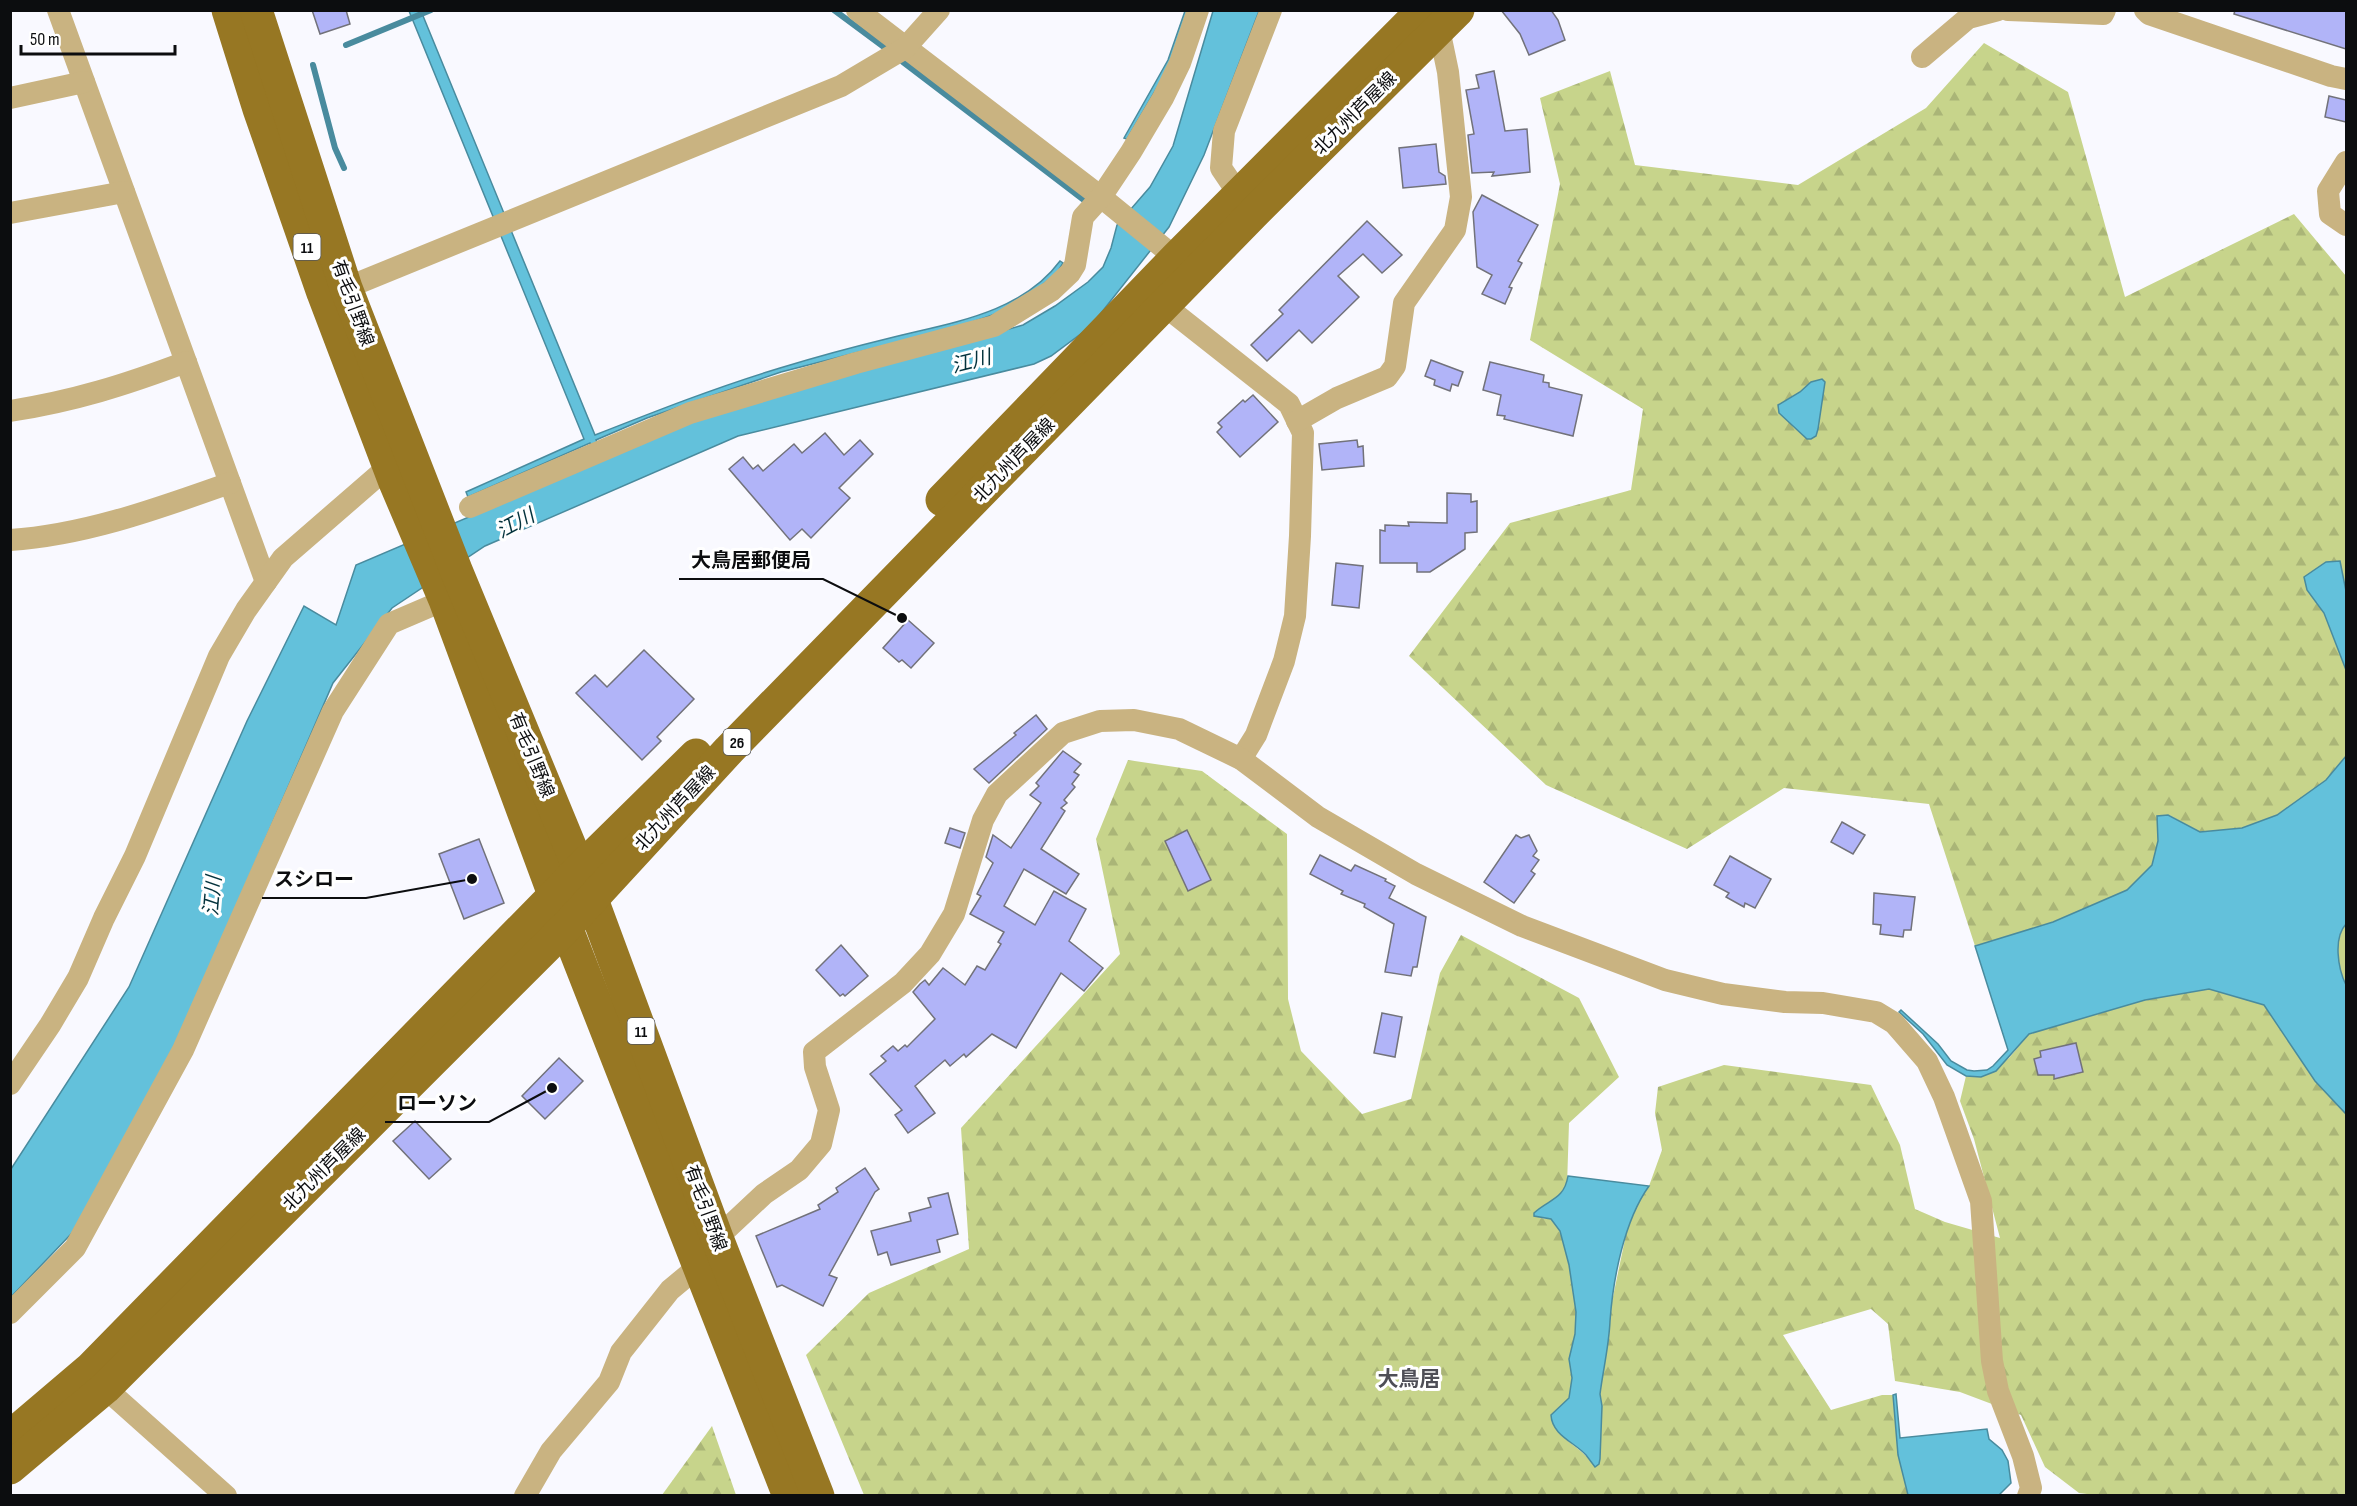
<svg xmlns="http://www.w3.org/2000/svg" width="2357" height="1506" font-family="'Sofia Sans Condensed','Noto Sans JP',sans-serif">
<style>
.forest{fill:url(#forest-firs)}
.water{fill:#63c1db;stroke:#498b9e;stroke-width:1.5}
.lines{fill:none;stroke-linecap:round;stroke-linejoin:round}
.stream{stroke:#498b9e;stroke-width:6}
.building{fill:#b1b4f8;stroke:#72727a;stroke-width:1.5}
.minor{stroke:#c9b381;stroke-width:22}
.primary{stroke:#977723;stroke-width:33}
.labels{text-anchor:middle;stroke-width:6;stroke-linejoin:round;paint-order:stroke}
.shield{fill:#fff;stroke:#555657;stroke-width:1.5}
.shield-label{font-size:16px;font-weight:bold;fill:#0c0d0f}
.street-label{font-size:18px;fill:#0c0d0f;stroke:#fff}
.water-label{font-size:20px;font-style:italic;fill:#03323c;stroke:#fff}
.quarter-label{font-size:21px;font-weight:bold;fill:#4e4e56;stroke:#fff}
.leader{fill:none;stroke:#0c0d0f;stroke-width:2}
.callout-dot{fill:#0c0d0f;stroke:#fff;stroke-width:2}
.callout-label{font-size:20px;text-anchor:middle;font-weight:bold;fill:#0c0d0f;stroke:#fff;stroke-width:6;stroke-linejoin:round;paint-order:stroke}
</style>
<defs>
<pattern id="forest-firs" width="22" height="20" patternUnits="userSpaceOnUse" patternTransform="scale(1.5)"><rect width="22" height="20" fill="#c7d48b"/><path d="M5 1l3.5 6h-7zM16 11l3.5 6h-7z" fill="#aab577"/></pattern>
</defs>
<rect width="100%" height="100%" fill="#f9f9ff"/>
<g class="forest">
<path d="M1984,43L2068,92L2125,297L2294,214L2346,276V591L2341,573L2307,590L2324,613L2346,670V756L2326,780L2277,815L2242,828L2200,832L2169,815L2158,841L2152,865L2127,890L2053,922L1975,946L1929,804L1784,788L1687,849L1546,785L1409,656L1510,523L1631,490L1643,409L1530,340L1560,184L1540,98L1610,71L1635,165L1798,185L1926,108Z"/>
<path d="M1128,760L1202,771L1287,834L1288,999L1301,1051L1362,1114L1411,1099L1440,973L1461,935L1579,998L1619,1077L1569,1123L1567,1186L1555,1200L1537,1210L1540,1218L1551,1219L1560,1231L1569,1265L1576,1312L1575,1334L1569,1359L1572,1378L1569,1398L1551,1415C1552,1436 1579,1445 1590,1461L1601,1422L1600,1394L1604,1360L1610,1311L1628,1225L1640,1199L1649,1186L1662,1150L1655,1113L1658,1087L1724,1065L1871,1085L1900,1145L1915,1209L1945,1222L2000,1238L1974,1139L1960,1101L1966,1076L1981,1077L2009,1058L2029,1034L2145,1000L2209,989L2264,1005L2315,1081L2346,1114V1495L2103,1496L2079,1493L2045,1467L2021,1415L1960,1392L1895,1381L1888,1324L1871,1309L1783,1335L1831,1410L1882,1395H1893L1898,1455L1908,1495H864L806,1355L869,1293L969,1249L961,1128L1120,954L1096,839Z"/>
<path d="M2346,924V985C2338,969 2333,938 2346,924Z"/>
<path d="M712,1426L736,1495H662Z"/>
</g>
<g class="water">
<path d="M409,11H421L595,435C656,411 717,387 780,368C816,357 853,347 890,338C949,323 1021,314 1060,261L1063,263L1057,273L1037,289L1001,312L961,326L781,372L647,418L596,440L605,459L709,414L1023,325L1055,306L1088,282L1103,267L1111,248L1117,225L1150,187L1173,146L1213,11H1259L1204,155L1169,227L1090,327L1051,356L1034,364L738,436L485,546L392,608L333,683L169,1062L72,1233L11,1297V1169L129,987L247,721L304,606L336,625L356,565L598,462L590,443L468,497L466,492L584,439Z"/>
<path d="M1185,11H1191L1168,69L1127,139L1124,138L1168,60Z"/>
<path d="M1822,379L1825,382L1818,429L1816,436L1811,439H1807L1779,413L1778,405L1800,392L1811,382Z"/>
<path d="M2340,561L2346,591V670L2324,613L2307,590L2304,577L2326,562Z"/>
<path d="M2346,756V924C2333,938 2338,969 2346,985V1114L2315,1081L2264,1005L2209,989L2145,1000L2029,1034L1996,1071L1981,1077L1966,1076L1947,1065L1923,1034L1899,1012L1901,1010L1938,1044L1951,1061L1967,1070L1974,1071L1987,1070L1993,1066L2008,1050L1975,946L2053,922L2127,890L2152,865L2158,841L2157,816L2168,815L2200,832L2242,828L2277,815L2326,780Z"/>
<path d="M1568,1176L1649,1186C1624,1221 1613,1279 1610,1321C1609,1346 1603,1370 1600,1394L1602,1406L1600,1459L1599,1464L1595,1467C1592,1463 1589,1459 1586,1455C1574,1442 1552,1435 1551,1415L1569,1398L1572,1378L1569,1359L1575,1334L1576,1312L1569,1265L1560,1231L1551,1219L1534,1216V1213C1549,1199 1564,1200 1568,1176Z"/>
<path d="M1896,1394L1900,1438L1987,1429L1989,1439L2002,1450L2008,1461L2011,1483L1999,1495H1908L1898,1455L1893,1395Z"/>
</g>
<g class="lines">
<g class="stream">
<path d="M834,10L888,50"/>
<path d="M346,45L431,10"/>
<path d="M903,62L1084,200"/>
<path d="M313,65L335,148L344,168"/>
</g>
</g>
<g class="building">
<path d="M312,10H346L350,24L320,34Z"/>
<path d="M1501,10H1551L1558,20L1565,40L1529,55L1520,34Z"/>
<path d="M2235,10H2346V49L2234,14Z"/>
<path d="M1494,71L1505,131L1527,129L1530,172L1492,176L1494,172L1472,173L1468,135L1474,134L1466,90L1479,88L1476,75Z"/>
<path d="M2329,96L2346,100V122L2325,117Z"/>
<path d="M1436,144L1439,172L1445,176L1446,184L1403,188L1399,148Z"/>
<path d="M1482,195L1538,225L1518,261L1522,263L1509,287L1512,288L1505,304L1482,294L1492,275L1477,267L1473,212Z"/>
<path d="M1367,221L1402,255L1382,273L1363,254L1338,276L1359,297L1312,343L1299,330L1267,361L1251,345L1283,314L1279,310Z"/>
<path d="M1431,360L1463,372L1458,386L1452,384L1450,391L1434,385L1435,380L1425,376Z"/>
<path d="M1490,362L1544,375L1543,382L1549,383V387L1582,395L1573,436L1504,419L1505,416L1497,415L1501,395L1483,390Z"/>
<path d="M1253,395L1278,422L1240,457L1217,432L1222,427L1218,423L1243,400L1245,402Z"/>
<path d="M825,433L844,455L860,440L873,454L839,488L850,498L811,538L802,529L790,540L729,469L743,457L753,469L758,465L763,471L794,444L802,453Z"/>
<path d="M1357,440L1358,447L1363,446L1364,466L1322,470L1319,444Z"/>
<path d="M1447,493L1471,494V502L1477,501V532L1465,533V549L1430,572H1417V563H1380V530L1385,531V525L1409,526L1408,522L1447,523Z"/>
<path d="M1336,563L1363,566L1359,608L1332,605Z"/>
<path d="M908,620L934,643L911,668L902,660L899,662L883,648Z"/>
<path d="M644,650L694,699L657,737L661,741L642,760L576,693L595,675L607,687Z"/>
<path d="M1036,715L1047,729L989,783L974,769L1016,735L1014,733Z"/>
<path d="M1063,751L1081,764L1074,772L1079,775L1072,784L1075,787L1064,800L1067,803L1061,808L1065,811L1041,849L1079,874L1066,894L1024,869L1004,906L1035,925L1054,891L1086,909L1069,941L1103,968L1084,991L1061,973L1016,1048L992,1034L966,1057L964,1054L950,1066L945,1060L915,1086L935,1113L908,1133L895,1115L902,1110L870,1074L886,1061L881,1056L893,1046L898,1051L905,1045L907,1047L935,1019L913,992L920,984L925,980L929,985L943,968L965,985L977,966L985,970L1001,944L998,942L1004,932L970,914L981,896L977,894L993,863L986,857L993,835L1011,848L1041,803L1030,795L1039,786L1036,783Z"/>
<path d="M1842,822L1865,835L1853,854L1831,842Z"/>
<path d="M950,828L965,833L960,848L945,843Z"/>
<path d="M1187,830L1211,880L1188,891L1165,841Z"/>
<path d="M1516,835L1521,838L1529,835L1537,851L1533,856L1539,860L1531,871L1535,874L1514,903L1484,882Z"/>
<path d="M479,839L504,903L464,919L439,854Z"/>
<path d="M1320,855L1351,871L1355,865L1386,879L1385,881L1395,886L1389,898L1426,917L1417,967H1413L1411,976L1385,972L1394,924L1364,907L1365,904L1341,894L1343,891L1310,874Z"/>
<path d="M1730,856L1771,879L1755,908L1745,903L1744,907L1726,897L1729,893L1714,885Z"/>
<path d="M1874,893L1915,897L1911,930H1904L1903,937L1880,934L1881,925L1873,924Z"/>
<path d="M841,945L868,976L845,996L843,994L840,996L816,970Z"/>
<path d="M1382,1013L1402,1017L1395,1057L1374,1053Z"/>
<path d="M2076,1043L2083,1072L2054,1079V1075H2038L2034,1059L2041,1057L2040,1051Z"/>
<path d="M559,1058L583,1081L545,1119L522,1096Z"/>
<path d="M415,1121L451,1159L429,1179L393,1141Z"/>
<path d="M865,1168L879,1189L875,1192L829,1275L837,1278L823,1306L782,1285L777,1287L756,1236L820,1209L818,1205L838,1192L836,1188Z"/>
<path d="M948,1193L958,1234L937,1240L940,1252L891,1265L887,1252L878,1255L871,1231L911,1221L909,1213L931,1207L928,1198Z"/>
</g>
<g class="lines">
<g class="minor">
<path d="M58,10L266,582"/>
<path d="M857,10L1101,197L1176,258"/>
<path d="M2008,10L2103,14L2105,10"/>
<path d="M2145,10L2149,14L2331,76L2346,79"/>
<path d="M1922,57L1968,18L1998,10"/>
<path d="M10,98L84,82"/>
<path d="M2346,162L2328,191L2330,214L2346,225"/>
<path d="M1246,205L1221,168L1224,131L1271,10"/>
<path d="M10,213L124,192"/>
<path d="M346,288L841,86L905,48L939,10"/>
<path d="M1165,306L1289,404L1303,433L1300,536L1295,616L1284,661L1256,735L1241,759"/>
<path d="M10,411C74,401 125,385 186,362"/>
<path d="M1297,421L1337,398L1387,377L1395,366L1404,303L1455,230L1461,197L1448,72L1439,29"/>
<path d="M470,507L690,413L856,363L994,326L1051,291L1070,273L1075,265L1083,217L1101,197L1131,152L1163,98L1180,63L1198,10"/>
<path d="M10,540C86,535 159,508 230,483"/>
<path d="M10,1084L50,1025L78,978L104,918L135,856L219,656L246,610L283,558L389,466L400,458"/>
<path d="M10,1313L75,1248L183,1050L333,711L389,624L445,600"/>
<path d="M105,1388L226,1496"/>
<path d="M525,1496L551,1451L609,1382L621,1352L670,1290L700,1265L717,1238L764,1194L799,1170L821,1144L829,1110L815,1067L814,1052L903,983L930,954L954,914L983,820L997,794L1063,733L1100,721L1134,720L1179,729L1241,759L1318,817L1416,874L1522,926L1665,980L1723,994L1785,1002L1823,1003L1876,1012L1894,1023L1927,1061L1944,1097L1981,1201L1992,1361L1998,1391L2023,1456L2031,1488L2028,1496"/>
</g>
<g class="primary">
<path d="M228,10L259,109L323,293L394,480L445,600L566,927L789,1496"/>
<path d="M256,10L346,288L456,570L591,897L717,1238L818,1496"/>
<path d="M942,500L1176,258L1423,10"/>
<path d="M10,1437L91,1368L579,870L696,755"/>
<path d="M10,1468L105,1388L566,927L729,750L1253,214L1458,10"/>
</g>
</g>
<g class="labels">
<g class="shield">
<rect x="293.5" y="234" width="27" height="26" rx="4.5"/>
<rect x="723.5" y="729" width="27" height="26" rx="4.5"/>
<rect x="627.5" y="1018" width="27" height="26" rx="4.5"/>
</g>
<g class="shield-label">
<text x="307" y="253">11</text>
<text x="737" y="748">26</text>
<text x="641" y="1037">11</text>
</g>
<g class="street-label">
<text transform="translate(1355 113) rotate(-45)" y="6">北九州芦屋線</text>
<text transform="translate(353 303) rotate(70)" y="6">有毛引野線</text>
<text transform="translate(1014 460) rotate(-46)" y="6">北九州芦屋線</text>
<text transform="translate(532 755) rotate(68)" y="6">有毛引野線</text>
<text transform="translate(675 808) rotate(-47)" y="6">北九州芦屋線</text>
<text transform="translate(324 1169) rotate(-45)" y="6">北九州芦屋線</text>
<text transform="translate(706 1208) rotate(70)" y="6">有毛引野線</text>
</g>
<g class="water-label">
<text transform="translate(971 361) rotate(-14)" y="7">江川</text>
<text transform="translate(515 523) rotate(-28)" y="7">江川</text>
<text transform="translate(212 896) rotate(-85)" y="7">江川</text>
</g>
<g class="quarter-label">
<text x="1409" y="1386">大鳥居</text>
</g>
</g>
<path class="leader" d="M902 618L823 579H679M472 879L366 898H262M552 1088L489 1122H385"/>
<g class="callout-dot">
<circle cx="902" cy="618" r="6"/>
<circle cx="472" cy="879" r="6"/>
<circle cx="552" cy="1088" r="6"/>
</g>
<g class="callout-label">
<text x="751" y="567">大鳥居郵便局</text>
<text x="314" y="886">スシロー</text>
<text x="437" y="1110">ローソン</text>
</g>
<rect width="2357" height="1506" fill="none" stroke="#0c0d0f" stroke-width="24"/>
<path d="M21 45v9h154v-9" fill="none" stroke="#0c0d0f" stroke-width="3"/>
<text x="30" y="45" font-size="18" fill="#0c0d0f" stroke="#ffffff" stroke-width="4.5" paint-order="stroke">50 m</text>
</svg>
